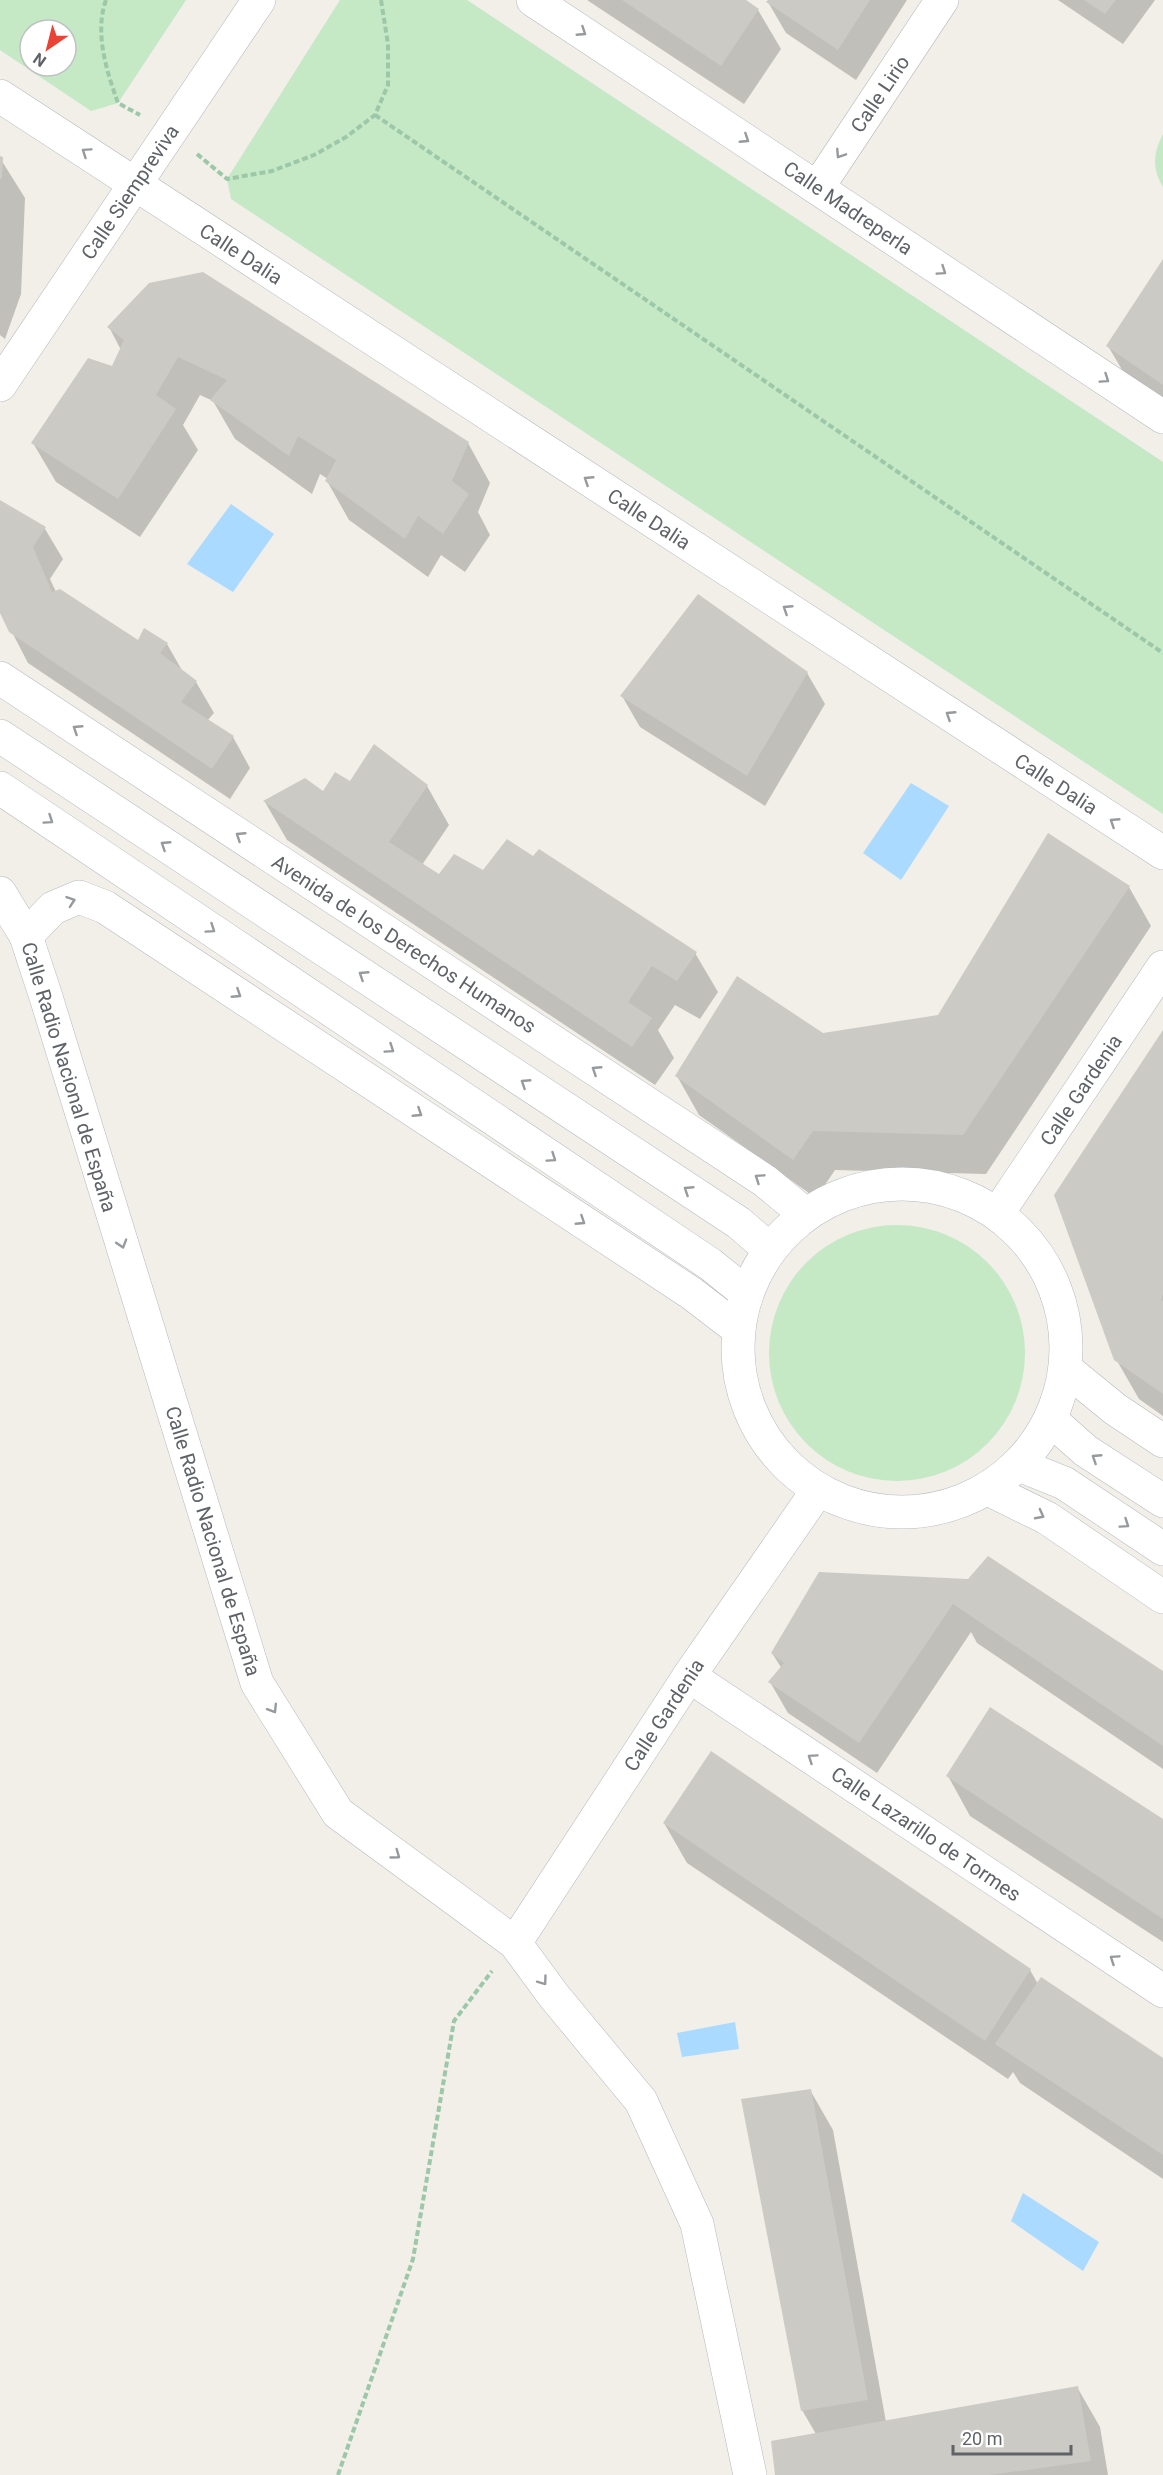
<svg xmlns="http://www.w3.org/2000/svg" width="1163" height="2475" font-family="Roboto,sans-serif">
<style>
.green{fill:#c5e8c5;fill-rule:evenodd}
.water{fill:#aadaff}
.shadow{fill:#0003}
.building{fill:#cccac5}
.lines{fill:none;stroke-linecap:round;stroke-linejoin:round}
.minor-casing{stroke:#b5b8bc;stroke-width:34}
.tertiary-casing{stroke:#b5b8bc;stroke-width:34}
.secondary-casing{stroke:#b6babf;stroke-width:34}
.path{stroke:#9cc7a9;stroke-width:4;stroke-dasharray:6 3;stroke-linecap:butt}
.minor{stroke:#fff;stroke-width:33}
.tertiary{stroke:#fff;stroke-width:33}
.secondary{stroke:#fff;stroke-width:33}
.oneway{stroke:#979a9d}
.labels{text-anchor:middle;stroke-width:4.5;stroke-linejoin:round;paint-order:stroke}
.street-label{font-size:20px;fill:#5f6368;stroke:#fff}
</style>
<rect width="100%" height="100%" fill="#f1efe8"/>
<g class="green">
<path d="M0,0H186L118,103L91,111L0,50ZM30,30H66V66H30Z"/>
<path d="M340,0H467L1163,462V814L231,199L227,179Z"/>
<path d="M1163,134V187C1152,169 1153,153 1163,134Z"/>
<circle cx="897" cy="1353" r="128"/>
</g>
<g class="water">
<path d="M231,504L274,534L233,592L187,564Z"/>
<path d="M911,783L949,806L901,880L863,853Z"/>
<path d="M735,2022L739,2049L682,2057L677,2033Z"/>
<path d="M1023,2193L1099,2242L1083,2271L1011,2221Z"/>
</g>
<g class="shadow">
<path d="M587,0H743L758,10L781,49L744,104Z"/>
<path d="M770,0H907L856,80L786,33L768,2Z"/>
<path d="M1058,0H1155L1123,44Z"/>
<path d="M0,158L25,198L21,294L5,339L0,335Z"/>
<path d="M1163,261V407L1131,385L1108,346Z"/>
<path d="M109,327L468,443L490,483L478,512L490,535L465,572L441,555L428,577L349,520L327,481L328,479L320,474L312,494L235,439L213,401L200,395L183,425L198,450L140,537L56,482L33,443L113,368L121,350Z"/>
<path d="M0,502L45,529L63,559L50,579L56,592L138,642L167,644L183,672L196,682L214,713L207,721L233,737L250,768L230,799L28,663L0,609Z"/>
<path d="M807,673L825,704L765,806L640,727L622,696Z"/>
<path d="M350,783L427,786L449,825L422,865L439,876L484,872L695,953L718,992L700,1019L675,1005L658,1030L674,1058L655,1085L287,840L265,802L323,793Z"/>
<path d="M1129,887L1151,926L986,1174L835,1170L816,1198L699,1115L677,1076L823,1034L939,1017Z"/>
<path d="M1163,1033V1416L1139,1399L1116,1359Z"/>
<path d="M969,1580L1163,1673V1769L977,1643L971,1632L877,1773L788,1713L770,1682L782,1669L772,1653Z"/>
<path d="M948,1776L1163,1821V1942L970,1816Z"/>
<path d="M664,1823L1030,1970L1038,1984L1163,2060V2179L1020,2083L1013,2072L1008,2079L687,1863Z"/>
<path d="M810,2090L833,2130L886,2422L1077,2387L1100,2427L1108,2475H777L816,2434L802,2410Z"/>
</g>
<g class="building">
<path d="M622,0H746L759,9L721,66Z"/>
<path d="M768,0H870L838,50L766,2Z"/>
<path d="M1084,0H1116L1105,14Z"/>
<path d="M0,156L3,157L2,179H0Z"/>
<path d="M1163,259V385L1106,346Z"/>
<path d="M203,272L469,442L452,481L469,494L443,534L418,516L405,539L325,481L336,460L298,436L289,456L210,400L227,380L178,357L156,395L176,409L118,499L31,443L88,358L112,366L124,340L107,327L149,283Z"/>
<path d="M0,500L46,527L33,547L52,592L60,589L138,640L144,628L168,643L160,653L197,681L181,702L234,736L212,769L9,632L0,613Z"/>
<path d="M698,594L808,672L747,776L620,696Z"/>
<path d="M374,744L428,785L389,842L439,874L454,854L483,870L507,839L533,856L539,849L697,952L677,981L652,966L628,1002L652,1018L632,1047L263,801L305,778L323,791L335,772L350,781Z"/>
<path d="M1048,833L1130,886L963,1135L813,1131L793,1160L675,1076L737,976L823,1033L938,1015Z"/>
<path d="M1163,1030V1293L1161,1300L1163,1301V1394L1114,1360L1054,1195Z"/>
<path d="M988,1556L1163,1671V1746L953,1604L859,1743L768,1682L784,1663L771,1653L819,1572L968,1579Z"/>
<path d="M990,1707L1163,1819V1919L946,1776Z"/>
<path d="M711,1751L1031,1969L985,2041L663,1823Z"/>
<path d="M1041,1977L1163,2058V2155L995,2044Z"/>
<path d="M811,2089L868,2400L801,2411L741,2099Z"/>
<path d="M1078,2386L1091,2461L990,2475H775L771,2441Z"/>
</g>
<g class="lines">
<defs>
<g id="minor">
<path d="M533,0L1163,417"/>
<path d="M0,96L1163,853"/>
<path d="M818,187L942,0"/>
<path d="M0,678L765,1181L805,1214"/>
<path d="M0,893L26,936L46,997L257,1683L338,1813L515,1943L554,1996L641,2101L697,2224L750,2475"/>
<path d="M26,936L53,908L79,897L105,907L691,1293L738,1329"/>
<path d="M1066,1369L1115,1409L1163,1441"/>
<path d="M988,1489L1047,1518L1163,1597"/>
<path d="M689,1676L1163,1991"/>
<path d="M515,1943L689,1676L818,1490"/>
</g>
<g id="tertiary">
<path d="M0,385L259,0"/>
<path d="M998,1213L1163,967"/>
</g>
<g id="secondary">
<path d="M0,736L739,1223L769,1249"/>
<path d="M0,788L710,1264L746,1293"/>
<circle cx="902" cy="1348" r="164"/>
<path d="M1051,1420L1086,1451L1163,1501"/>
<path d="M1019,1465L1064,1483L1163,1549"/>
</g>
</defs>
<use href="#minor" class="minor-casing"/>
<use href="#tertiary" class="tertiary-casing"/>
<use href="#secondary" class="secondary-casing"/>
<g class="path">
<path d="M106,0C94,33 107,72 118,103L140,115"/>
<path d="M375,115L1163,653"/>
<path d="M197,154L227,179L272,171L314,155L346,137L375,115L388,85V44L381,0"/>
<path d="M338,2475L413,2259L454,2021L492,1971"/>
</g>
<use href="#minor" class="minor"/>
<use href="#tertiary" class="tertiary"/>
<use href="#secondary" class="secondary"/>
</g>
<defs><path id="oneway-chevron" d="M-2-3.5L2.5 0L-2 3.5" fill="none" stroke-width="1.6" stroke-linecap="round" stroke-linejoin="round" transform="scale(1.5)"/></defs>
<g class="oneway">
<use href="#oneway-chevron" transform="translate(582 32) rotate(33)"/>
<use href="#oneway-chevron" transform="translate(745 139) rotate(33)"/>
<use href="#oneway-chevron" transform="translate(86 152) rotate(-146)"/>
<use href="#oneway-chevron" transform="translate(840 154) rotate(123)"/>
<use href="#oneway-chevron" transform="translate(942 271) rotate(34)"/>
<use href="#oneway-chevron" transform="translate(1105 379) rotate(34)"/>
<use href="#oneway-chevron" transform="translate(588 480) rotate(-147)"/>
<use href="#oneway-chevron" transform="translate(787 609) rotate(-147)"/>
<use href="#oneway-chevron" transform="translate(950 715) rotate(-147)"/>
<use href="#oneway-chevron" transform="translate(77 729) rotate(-147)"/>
<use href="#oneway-chevron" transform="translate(49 820) rotate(34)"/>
<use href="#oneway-chevron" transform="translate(1114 822) rotate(-147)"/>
<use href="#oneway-chevron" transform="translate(240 836) rotate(-147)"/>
<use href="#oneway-chevron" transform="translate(165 845) rotate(-147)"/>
<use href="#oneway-chevron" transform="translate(71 901) rotate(-19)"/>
<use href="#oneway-chevron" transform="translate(211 929) rotate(34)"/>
<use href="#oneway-chevron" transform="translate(363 975) rotate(-147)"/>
<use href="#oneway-chevron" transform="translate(237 994) rotate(33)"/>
<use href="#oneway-chevron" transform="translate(390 1049) rotate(34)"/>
<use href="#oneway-chevron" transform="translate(596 1070) rotate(-147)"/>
<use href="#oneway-chevron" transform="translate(525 1083) rotate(-147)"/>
<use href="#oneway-chevron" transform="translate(418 1113) rotate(33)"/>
<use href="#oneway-chevron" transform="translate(552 1158) rotate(34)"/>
<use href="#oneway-chevron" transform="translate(759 1178) rotate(-146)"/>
<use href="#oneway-chevron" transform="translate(688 1190) rotate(-147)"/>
<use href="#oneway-chevron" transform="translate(581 1221) rotate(33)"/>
<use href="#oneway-chevron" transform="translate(122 1244) rotate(73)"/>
<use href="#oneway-chevron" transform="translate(1096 1458) rotate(-147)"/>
<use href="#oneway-chevron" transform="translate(1040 1515) rotate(28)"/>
<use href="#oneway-chevron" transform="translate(1125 1524) rotate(34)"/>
<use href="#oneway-chevron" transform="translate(273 1709) rotate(58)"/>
<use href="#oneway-chevron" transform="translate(812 1758) rotate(-146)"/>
<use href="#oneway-chevron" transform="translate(396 1855) rotate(36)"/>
<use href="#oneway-chevron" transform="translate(1114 1959) rotate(-146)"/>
<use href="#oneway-chevron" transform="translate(543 1981) rotate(54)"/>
</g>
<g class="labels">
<g class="street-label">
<text transform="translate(880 94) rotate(-56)" y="7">Calle Lirio</text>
<text transform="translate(130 192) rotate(-56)" y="7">Calle Siempreviva</text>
<text transform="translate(848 208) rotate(34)" y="7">Calle Madreperla</text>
<text transform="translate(241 254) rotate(33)" y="7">Calle Dalia</text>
<text transform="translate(649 519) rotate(33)" y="7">Calle Dalia</text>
<text transform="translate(1056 784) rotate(33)" y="7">Calle Dalia</text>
<text transform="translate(404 944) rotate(33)" y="7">Avenida de los Derechos Humanos</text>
<text transform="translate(69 1077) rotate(73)" y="7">Calle Radio Nacional de España</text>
<text transform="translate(1081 1090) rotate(-56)" y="7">Calle Gardenia</text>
<text transform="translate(213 1541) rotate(73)" y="7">Calle Radio Nacional de España</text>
<text transform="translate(664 1715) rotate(-57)" y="7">Calle Gardenia</text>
<text transform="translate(926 1834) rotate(34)" y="7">Calle Lazarillo de Tormes</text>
</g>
</g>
<g transform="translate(48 48) rotate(215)"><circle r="28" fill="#ffffff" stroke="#bfc1c3" stroke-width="1.5"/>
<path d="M0-4.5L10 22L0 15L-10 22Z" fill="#ea4335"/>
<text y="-9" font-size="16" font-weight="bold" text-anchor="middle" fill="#5f6368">N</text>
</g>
<path d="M953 2445v9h118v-9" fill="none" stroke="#5f6368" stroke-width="3"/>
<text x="962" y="2445" font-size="18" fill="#5f6368" stroke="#ffffff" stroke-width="4.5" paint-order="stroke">20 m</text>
</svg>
